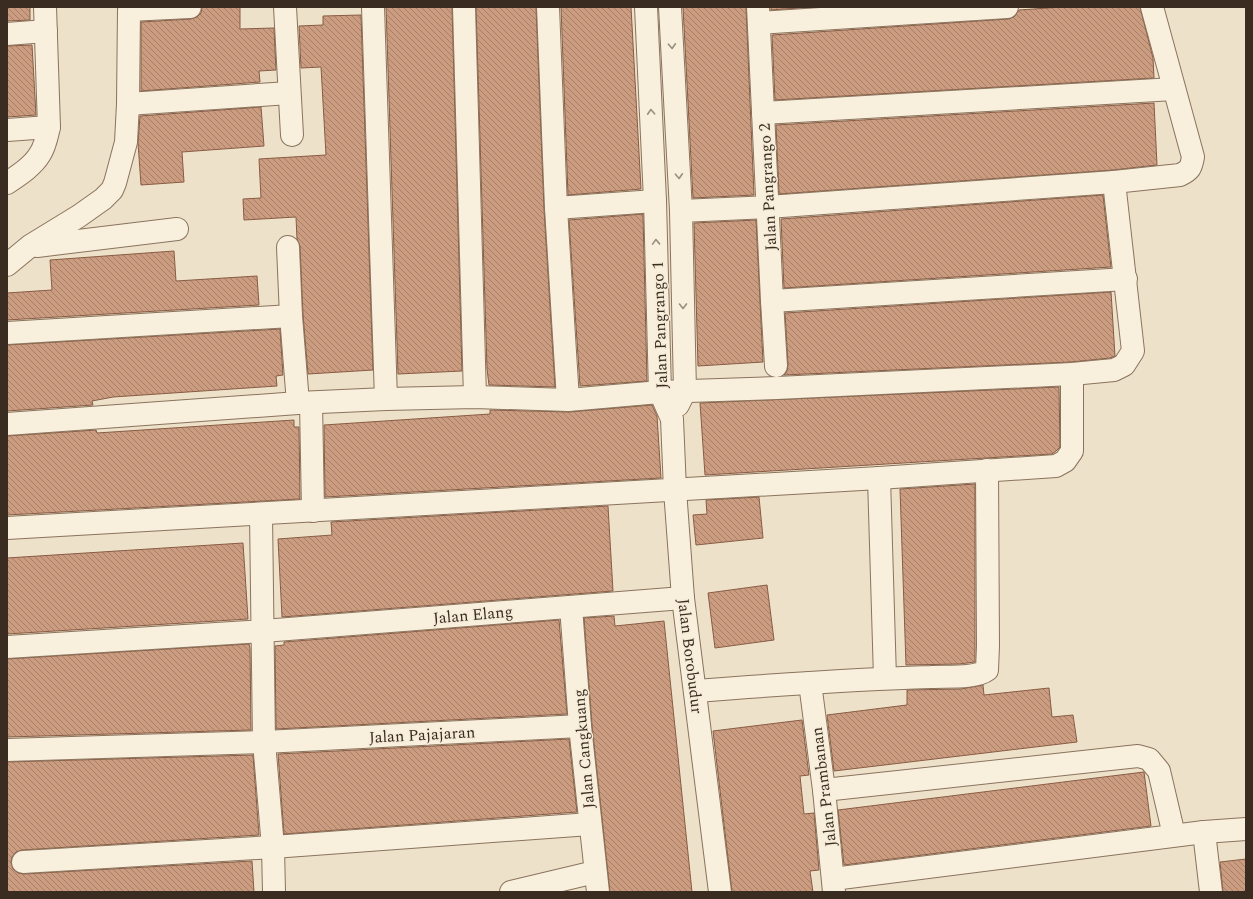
<svg xmlns="http://www.w3.org/2000/svg" width="1253" height="899" font-family="Spectral,serif">
<style>
.building{fill:url(#building-back-hatch);stroke:#885c44}
.lines{fill:none;stroke-linecap:round;stroke-linejoin:round}
.minor-casing{stroke:#8a735e;stroke-width:24}
.minor{stroke:#f8efdc;stroke-width:22}
.oneway{stroke:#9a8e7e}
.labels{text-anchor:middle;stroke-width:3;stroke-linejoin:round;paint-order:stroke}
.street-label{font-size:16px;fill:#3b2c21;stroke:#f5ecd8}
</style>
<defs>
<pattern id="building-back-hatch" width="6" height="6" patternUnits="userSpaceOnUse"><rect width="6" height="6" fill="#cb9c80"/><path d="M-1 5l2 2M0 0l6 6M5-1l2 2" fill="none" stroke="#a67f68"/></pattern>
</defs>
<rect width="100%" height="100%" fill="#eee1c9"/>
<g class="building">
<path d="M7,7H30V20L7,21Z"/>
<path d="M202,7H240V29L274,28L276,70L259,71L260,82L141,91V22L191,19L197,17L201,13Z"/>
<path d="M386,7H452L462,371L398,374Z"/>
<path d="M476,7H536L544,209L555,387L489,385L487,369Z"/>
<path d="M561,7H631L641,189L568,195Z"/>
<path d="M683,7H746L754,195L693,198Z"/>
<path d="M771,7H813L771,10Z"/>
<path d="M1062,7H1140L1153,58L1154,78L775,100L772,35L1008,19L1014,17L1019,10Z"/>
<path d="M361,15L373,370L308,374L303,315L300,246L297,239L296,217L244,220L243,199L261,198L259,159L326,155L321,67L301,68L299,26L323,25V16Z"/>
<path d="M32,45L36,115L7,117V46Z"/>
<path d="M1154,103L1157,165L1113,170L779,194L776,125Z"/>
<path d="M261,107L264,146L182,152L184,182L141,185L138,143L140,116Z"/>
<path d="M1103,195L1111,267L784,288L781,219Z"/>
<path d="M643,214L647,381L580,386L569,220Z"/>
<path d="M756,220L763,362L698,366L694,223Z"/>
<path d="M174,251L176,281L257,276L259,305L7,320V293L52,290L50,260Z"/>
<path d="M1111,292L1115,356L1110,358L1071,362L784,375L787,371L788,365L785,313Z"/>
<path d="M280,329L283,375L276,376L277,386L113,397L92,401L93,405L7,411V345Z"/>
<path d="M1059,387L1060,447L1056,451L1052,454L705,475L700,403Z"/>
<path d="M652,405L657,416L661,478L325,497L324,425L490,414V410L569,412Z"/>
<path d="M294,420V427H299L300,499L7,515V436L96,430L97,433Z"/>
<path d="M975,484V662L959,664L906,665L900,489Z"/>
<path d="M759,497L763,538L696,545L693,515L707,514L706,500Z"/>
<path d="M608,506L613,591L282,617L278,539L332,535L331,522Z"/>
<path d="M243,543L248,619L7,634V558Z"/>
<path d="M767,585L774,640L715,648L708,593Z"/>
<path d="M614,616L615,626L664,621L692,892H610L592,725L584,618Z"/>
<path d="M559,620L567,714L276,729L275,646L284,645V642Z"/>
<path d="M249,644L250,648L251,730L7,737V659Z"/>
<path d="M983,685L984,695L1049,688L1052,717L1073,715L1077,742L834,771L827,715L907,705V690L961,689Z"/>
<path d="M802,720L809,775L800,776L804,814L814,813L819,870L810,871L813,892H732L713,731Z"/>
<path d="M569,739L577,812L284,834L278,754Z"/>
<path d="M253,755L259,835L22,850L16,852L12,857L11,862L13,869L18,873L24,874L252,861L254,892H7V762Z"/>
<path d="M1144,772L1151,826L844,865L838,810Z"/>
<path d="M1246,859V892H1223L1220,862Z"/>
</g>
<g class="lines">
<defs>
<g id="minor">
<path d="M285,7L292,135"/>
<path d="M373,7L386,399"/>
<path d="M464,7L475,397"/>
<path d="M548,7L556,208L568,400"/>
<path d="M646,7L655,201L660,392L672,419L675,490L683,598L720,892"/>
<path d="M670,7L681,211L685,391L678,405"/>
<path d="M758,7L772,301L776,366"/>
<path d="M759,23L1007,7"/>
<path d="M7,34L46,31"/>
<path d="M128,104L289,93"/>
<path d="M763,113L1174,89"/>
<path d="M7,130L49,127"/>
<path d="M7,183C19,175 33,166 40,154C45,147 47,136 49,127L45,7"/>
<path d="M556,208L655,201"/>
<path d="M681,211L768,207L1114,182L1180,175C1190,170 1191,168 1193,157L1152,7"/>
<path d="M37,246L177,229"/>
<path d="M288,247L291,316L298,403"/>
<path d="M7,265L30,246L79,216L103,199L112,190L115,183L126,142L128,104L129,10L190,7"/>
<path d="M772,301L1126,279"/>
<path d="M7,333L291,316"/>
<path d="M311,403L313,511"/>
<path d="M7,424L298,403L386,399L475,397L568,400L660,392L777,388L1072,374L1114,370L1124,365L1133,351L1114,182"/>
<path d="M879,478L885,678"/>
<path d="M261,515L264,742L273,847L274,892"/>
<path d="M7,528L879,478L1056,466L1065,461L1072,451V374"/>
<path d="M571,607L580,726L598,892"/>
<path d="M7,647L263,631L683,598"/>
<path d="M810,683L824,790L834,892"/>
<path d="M695,691C774,685 852,679 931,677C946,676 975,679 987,670L988,646L987,470"/>
<path d="M7,750L264,742L580,726"/>
<path d="M824,790L1138,756L1149,759L1159,771L1174,835"/>
<path d="M1204,832L1211,892"/>
<path d="M23,862L273,847L590,824"/>
<path d="M833,879L1204,832L1246,829"/>
<path d="M511,892L595,872"/>
</g>
</defs>
<use href="#minor" class="minor-casing"/>
<use href="#minor" class="minor"/>
</g>
<defs><path id="oneway-chevron" d="M-2-3.5L2.5 0L-2 3.5" fill="none" stroke-width="1.6" stroke-linecap="round" stroke-linejoin="round"/></defs>
<g class="oneway">
<use href="#oneway-chevron" transform="translate(672 46) rotate(87)"/>
<use href="#oneway-chevron" transform="translate(651 112) rotate(-93)"/>
<use href="#oneway-chevron" transform="translate(679 176) rotate(87)"/>
<use href="#oneway-chevron" transform="translate(656 242) rotate(-92)"/>
<use href="#oneway-chevron" transform="translate(683 306) rotate(89)"/>
</g>
<g class="labels">
<g class="street-label">
<text transform="translate(767 187) rotate(-93)" y="6">Jalan Pangrango 2</text>
<text transform="translate(659 325) rotate(-92)" y="6">Jalan Pangrango 1</text>
<text transform="translate(473 614) rotate(-5)" y="6">Jalan Elang</text>
<text transform="translate(691 656) rotate(83)" y="6">Jalan Borobudur</text>
<text transform="translate(422 734) rotate(-3)" y="6">Jalan Pajajaran</text>
<text transform="translate(583 749) rotate(-95)" y="6">Jalan Cangkuang</text>
<text transform="translate(823 787) rotate(-97)" y="6">Jalan Prambanan</text>
</g>
</g>
<rect width="1253" height="899" fill="none" stroke="#3b2c21" stroke-width="16"/>
</svg>
